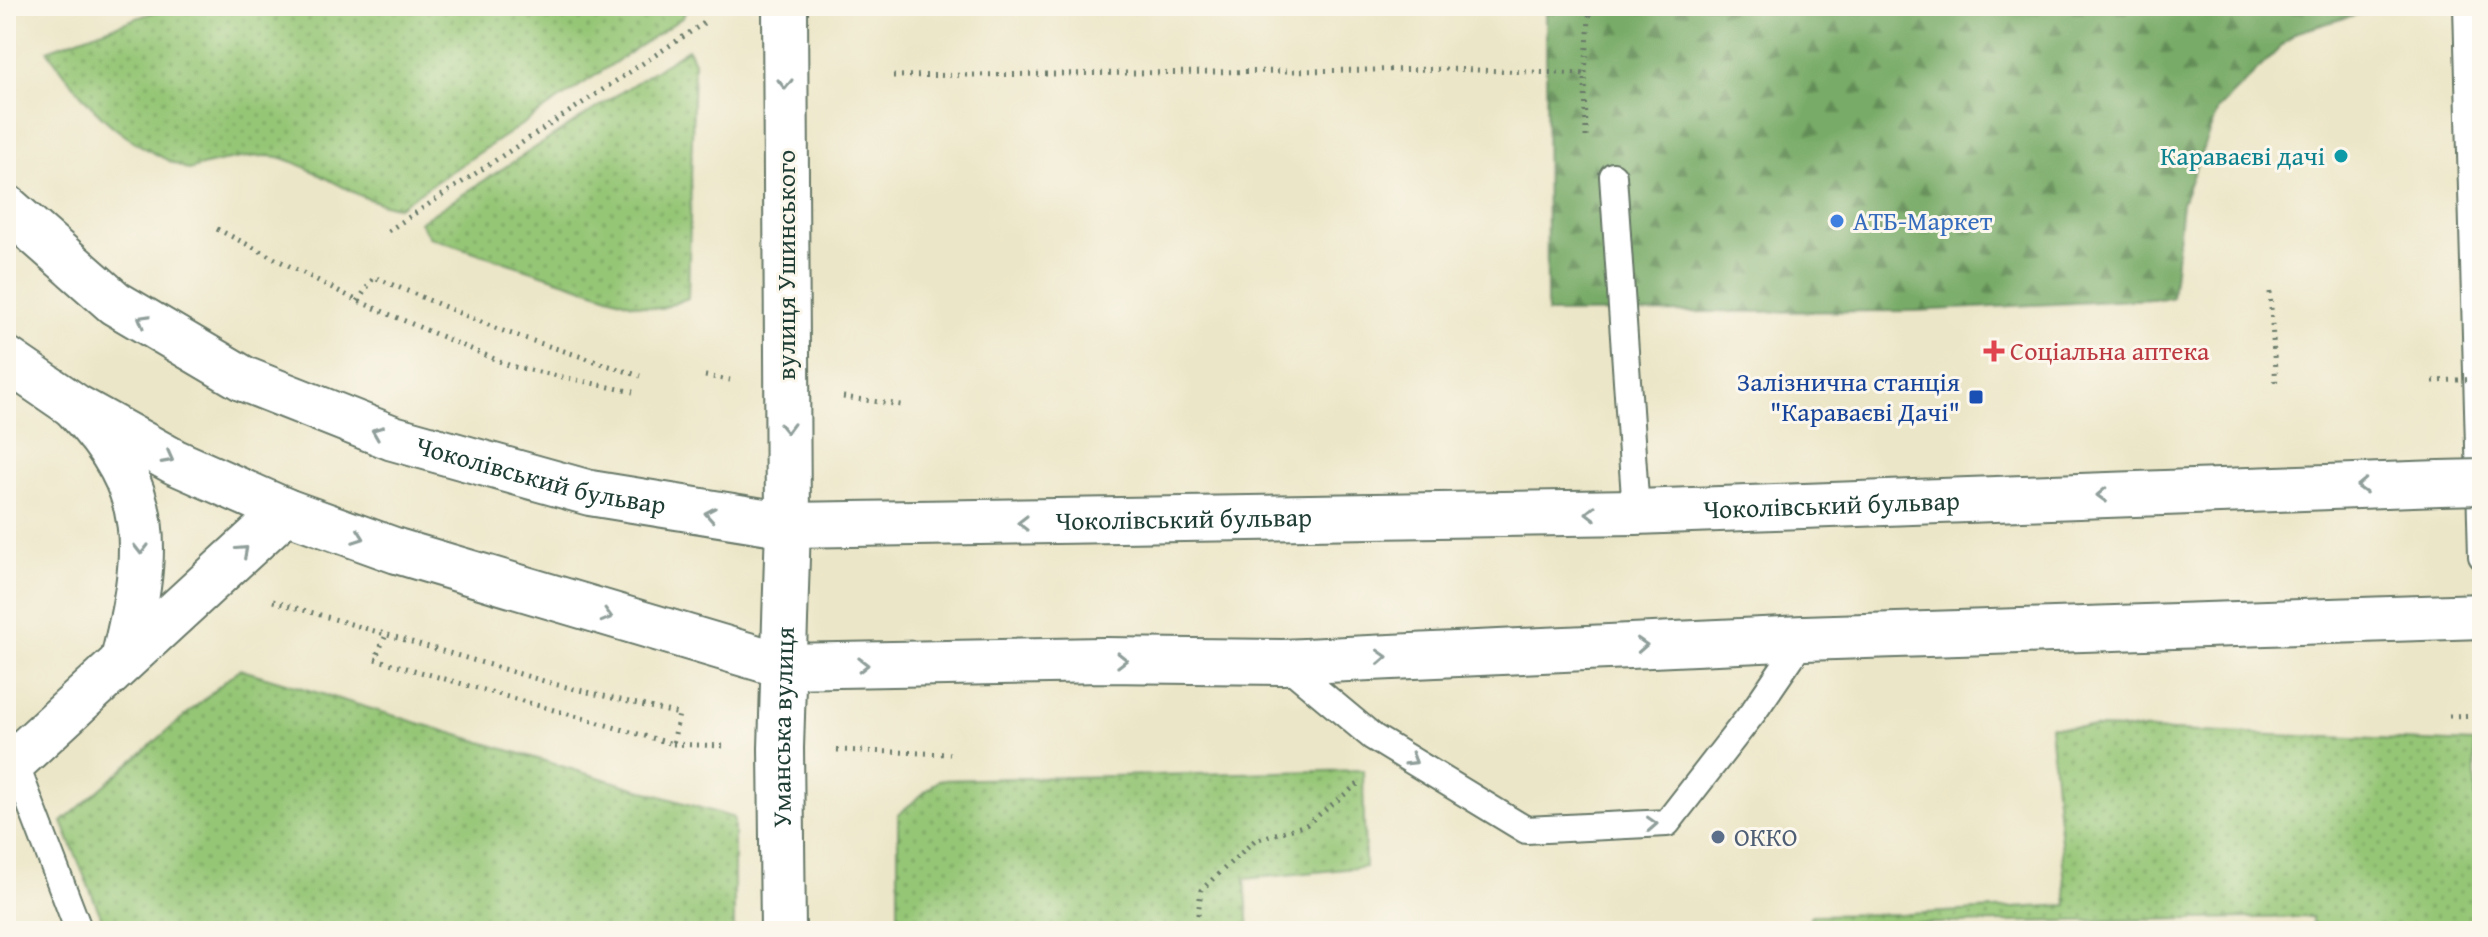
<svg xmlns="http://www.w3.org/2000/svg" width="2488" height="937" font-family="'Gentium Book Plus',serif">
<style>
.grass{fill:url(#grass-dots);stroke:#5a8255;stroke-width:2}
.forest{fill:url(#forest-firs);stroke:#4c744e;stroke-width:2}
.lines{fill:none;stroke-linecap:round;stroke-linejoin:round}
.lane-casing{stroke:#677868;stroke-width:30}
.street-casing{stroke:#677868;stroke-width:48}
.secondary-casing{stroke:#677868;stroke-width:48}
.primary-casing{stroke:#677868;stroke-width:48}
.path{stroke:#677868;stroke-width:5;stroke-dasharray:2 6;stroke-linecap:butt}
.lane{stroke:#fff;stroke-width:26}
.street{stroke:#fff;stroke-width:44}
.secondary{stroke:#fff;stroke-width:44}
.primary{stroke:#fff;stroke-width:44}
.primary-bridge-casing{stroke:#677868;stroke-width:48;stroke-linecap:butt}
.path-bridge{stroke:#677868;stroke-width:5;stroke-dasharray:2 6;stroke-linecap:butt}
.primary-bridge{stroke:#fff;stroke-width:44}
.oneway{stroke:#8f9e9a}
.culture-dot{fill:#0f9aa8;stroke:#fbf7ec;stroke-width:3}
.shop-dot{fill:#3f7fe0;stroke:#fbf7ec;stroke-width:3}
.health-dot{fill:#e0444e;stroke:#fbf7ec;stroke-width:3}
.transit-dot{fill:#1a4fb4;stroke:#fbf7ec;stroke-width:3}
.service-dot{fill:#5c6f8a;stroke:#fbf7ec;stroke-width:3}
.labels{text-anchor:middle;stroke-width:6;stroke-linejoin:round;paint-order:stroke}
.culture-label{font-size:26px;fill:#0d838f;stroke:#fbf7ec;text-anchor:end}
.shop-label{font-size:26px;fill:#366cbe;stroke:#fbf7ec;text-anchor:start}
.street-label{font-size:26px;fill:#1f3d34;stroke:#fbf7ec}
.health-label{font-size:26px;fill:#be3a42;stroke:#fbf7ec;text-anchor:start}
.transit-label{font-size:26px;fill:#164399;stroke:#fbf7ec;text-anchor:end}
.service-label{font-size:26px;fill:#4e5e75;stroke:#fbf7ec;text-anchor:start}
</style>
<defs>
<pattern id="grass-dots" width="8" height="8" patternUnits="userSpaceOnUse" patternTransform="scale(2)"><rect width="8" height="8" fill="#95c676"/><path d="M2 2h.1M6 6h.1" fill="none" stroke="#79a262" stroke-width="1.8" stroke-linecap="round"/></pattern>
<pattern id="forest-firs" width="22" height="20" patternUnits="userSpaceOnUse" patternTransform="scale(2)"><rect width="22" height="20" fill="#78ab67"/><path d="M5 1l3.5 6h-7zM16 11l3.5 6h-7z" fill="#628c56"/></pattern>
</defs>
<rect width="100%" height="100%" fill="#fbf7ec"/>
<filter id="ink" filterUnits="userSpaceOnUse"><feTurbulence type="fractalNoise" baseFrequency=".0125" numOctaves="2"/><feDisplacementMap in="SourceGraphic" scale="16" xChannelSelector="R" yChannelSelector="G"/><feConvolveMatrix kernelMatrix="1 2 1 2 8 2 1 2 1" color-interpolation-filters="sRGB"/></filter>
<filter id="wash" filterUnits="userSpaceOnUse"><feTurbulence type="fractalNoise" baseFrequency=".006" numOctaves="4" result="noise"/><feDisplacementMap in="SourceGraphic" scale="32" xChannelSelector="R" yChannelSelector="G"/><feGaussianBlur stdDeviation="1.8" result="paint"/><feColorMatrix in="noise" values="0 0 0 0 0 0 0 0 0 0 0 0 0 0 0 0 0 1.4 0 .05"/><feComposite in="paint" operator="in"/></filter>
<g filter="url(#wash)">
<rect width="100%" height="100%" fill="#ece6c8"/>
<g class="grass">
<path d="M171,6H687L683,17L398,207C355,201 323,171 282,158C260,152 212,162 189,170C115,138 94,114 47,50Z"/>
<path d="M688,49L694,62L688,298L660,309L633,304L429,237L420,222Z"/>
<path d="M239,669L734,818V931H107L62,822Z"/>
<path d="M2050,726L2474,743L2480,931H2313L2312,917L1825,925L1822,931H1805L1811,915L1909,914L2067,905Z"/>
<path d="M1363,770L1365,867L1245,879L1249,931H898V815L939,780Z"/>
</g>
<path class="forest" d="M1546,6H2384L2295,33L2218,109L2182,203L2172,298L1915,311L1547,313Z"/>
</g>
<g filter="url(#ink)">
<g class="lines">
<defs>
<g id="lane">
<path d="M2467,6L2482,556"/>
<path d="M1613,176L1636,512"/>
<path d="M1283,662L1373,737L1526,830L1667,823L1754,711L1804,638"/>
<path d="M14,761L79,931"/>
</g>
<g id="street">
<path d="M76,408C157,492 149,552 123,660"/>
<path d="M6,769L286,511"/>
</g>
<g id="secondary">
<path id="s1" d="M783,931L781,748L788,525L785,6"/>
</g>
<g id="primary">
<path id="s2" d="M6,207L115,303L244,379L393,438L590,493L788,525L1636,512L2440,483"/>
<path d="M6,359L76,407L175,462L286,511L397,551L785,666L1103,660L1283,662L1804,638L2482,616"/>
</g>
</defs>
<use href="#lane" class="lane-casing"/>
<use href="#street" class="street-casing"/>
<use href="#secondary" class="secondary-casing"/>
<use href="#primary" class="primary-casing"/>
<g class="path">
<path d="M6,7L8,6"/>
<path d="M893,76L1449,69L1585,74"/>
<path d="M1586,137L1585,74L1590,6"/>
<path d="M217,229L358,301L511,366L633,392"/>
<path d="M388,231L704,23"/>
<path d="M2270,292L2276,386"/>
<path d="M358,301L374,277L500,330L640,376"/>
<path d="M705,376L730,380"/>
<path d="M843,397L901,405"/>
<path d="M273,601L554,684L679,714L673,744L375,659L386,635"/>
<path d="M2449,716L2482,715"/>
<path d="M673,744L724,746"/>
<path d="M837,750L950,754"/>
<path d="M1196,931L1201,890L1255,840L1306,825L1358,784"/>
</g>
<use href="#lane" class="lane"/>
<use href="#street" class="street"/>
<use href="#secondary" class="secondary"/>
<use href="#primary" class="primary"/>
<defs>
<path id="primary-bridge" d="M2440,483L2482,482"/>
</defs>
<use href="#primary-bridge" class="primary-bridge-casing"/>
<path class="path-bridge" d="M2433,381L2482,379"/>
<use href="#primary-bridge" class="primary-bridge"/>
</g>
<defs><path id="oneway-chevron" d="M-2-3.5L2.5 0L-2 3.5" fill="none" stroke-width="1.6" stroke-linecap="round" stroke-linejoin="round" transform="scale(2)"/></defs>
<g class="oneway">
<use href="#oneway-chevron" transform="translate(785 84) rotate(90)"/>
<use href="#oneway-chevron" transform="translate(143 320) rotate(-150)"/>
<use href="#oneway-chevron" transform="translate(787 428) rotate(89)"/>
<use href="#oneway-chevron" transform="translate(377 432) rotate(-158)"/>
<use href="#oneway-chevron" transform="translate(168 458) rotate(28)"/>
<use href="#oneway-chevron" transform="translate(2362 486) rotate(178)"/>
<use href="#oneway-chevron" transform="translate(2102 495) rotate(178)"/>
<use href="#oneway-chevron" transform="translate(1591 513) rotate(179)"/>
<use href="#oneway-chevron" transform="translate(710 514) rotate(-170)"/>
<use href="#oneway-chevron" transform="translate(1023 523) rotate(180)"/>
<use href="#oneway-chevron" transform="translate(359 537) rotate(20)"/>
<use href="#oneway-chevron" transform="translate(141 549) rotate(90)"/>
<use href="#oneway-chevron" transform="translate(243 551) rotate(-42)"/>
<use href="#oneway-chevron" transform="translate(607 616) rotate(16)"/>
<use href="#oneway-chevron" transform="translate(1642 645) rotate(-3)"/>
<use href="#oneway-chevron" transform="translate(1382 657) rotate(-3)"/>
<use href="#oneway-chevron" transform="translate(1122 660) rotate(1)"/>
<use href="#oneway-chevron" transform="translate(863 665) rotate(-1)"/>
<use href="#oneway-chevron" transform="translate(1412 760) rotate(31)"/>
<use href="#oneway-chevron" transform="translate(1652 824) rotate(-3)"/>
</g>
</g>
<circle class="culture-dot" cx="2341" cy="156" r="8"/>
<circle class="shop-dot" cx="1837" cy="221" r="8"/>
<path class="health-dot" d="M1990 339h8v8h8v8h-8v8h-8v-8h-8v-8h8z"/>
<rect class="transit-dot" x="1968" y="389" width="16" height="16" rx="4"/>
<circle class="service-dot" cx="1718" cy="837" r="8"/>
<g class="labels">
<g class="culture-label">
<text x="2325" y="165">Караваєві дачі</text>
</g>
<g class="shop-label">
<text x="1853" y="230">АТБ-Маркет</text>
</g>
<g class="street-label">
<text transform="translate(786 265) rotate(-90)" y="9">вулиця Ушинського</text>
<text dy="9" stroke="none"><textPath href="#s2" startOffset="608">Чоколівський бульвар</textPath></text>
<text dy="9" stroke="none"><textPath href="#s2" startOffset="1904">Чоколівський бульвар</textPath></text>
<text dy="9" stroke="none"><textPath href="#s2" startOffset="1256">Чоколівський бульвар</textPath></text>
<text dy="9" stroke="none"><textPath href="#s1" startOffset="204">Уманська вулиця</textPath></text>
</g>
<g class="health-label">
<text x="2010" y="360">Соціальна аптека</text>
</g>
<g class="transit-label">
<text x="1960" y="391">Залізнична станція<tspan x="1960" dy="30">"Караваєві Дачі"</tspan></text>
</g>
<g class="service-label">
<text x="1734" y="846">ОККО</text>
</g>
</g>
<rect width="2488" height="937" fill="none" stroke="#fbf7ec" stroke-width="32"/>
</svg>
